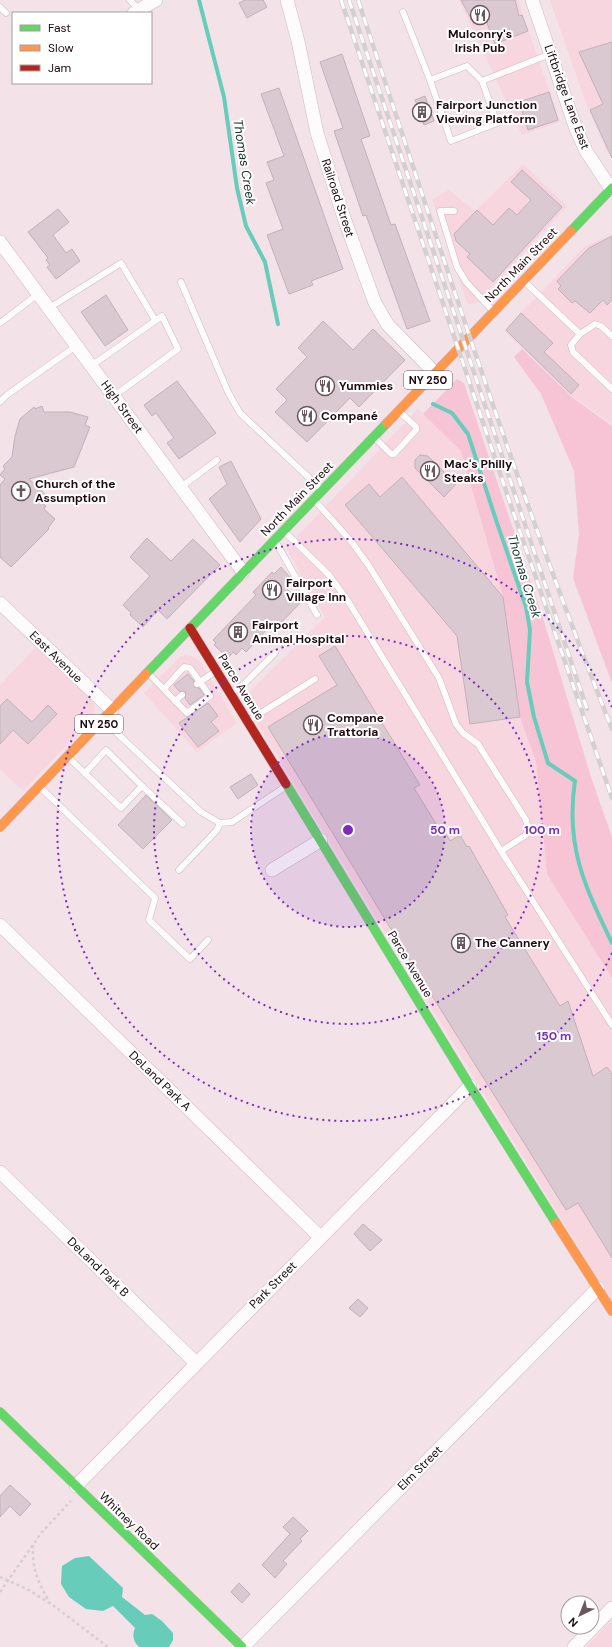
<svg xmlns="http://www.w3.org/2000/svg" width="612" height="1647" font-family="'DM Sans',sans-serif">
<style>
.built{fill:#f7d6e0}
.green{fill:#f6c4d4}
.water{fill:#68ccbb}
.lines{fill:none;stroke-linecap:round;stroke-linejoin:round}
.stream{stroke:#68ccbb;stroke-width:4}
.building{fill:#dbc9d1;stroke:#c2b1ba}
.lane-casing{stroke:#cebac1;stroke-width:7}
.street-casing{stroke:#cebac1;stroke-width:14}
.fast-casing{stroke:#cebac1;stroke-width:10}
.slow-casing{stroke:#cebac1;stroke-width:10}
.jam-casing{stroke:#cebac1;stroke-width:10}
.path{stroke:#d5cfd2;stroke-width:2.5;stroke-dasharray:3 3;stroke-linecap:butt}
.lane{stroke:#fdfbfc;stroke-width:6}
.street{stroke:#fdfbfc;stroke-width:13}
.fast{stroke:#63d668;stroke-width:9}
.slow{stroke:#ff974d;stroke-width:9}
.jam{stroke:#b3261e;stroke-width:9}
.rail-casing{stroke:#d5cfd1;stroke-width:4.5}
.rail{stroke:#fff;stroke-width:3;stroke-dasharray:9;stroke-linecap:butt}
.ring{fill:none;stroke:#7b2cbf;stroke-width:2;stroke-dasharray:2 4}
.labels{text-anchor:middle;stroke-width:4;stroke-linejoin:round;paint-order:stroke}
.shield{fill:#fff;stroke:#64545a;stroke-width:1}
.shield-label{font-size:11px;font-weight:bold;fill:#210b13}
.poi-label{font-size:12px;font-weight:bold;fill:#210b13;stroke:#fff;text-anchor:start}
.street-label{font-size:12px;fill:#210b13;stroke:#fff}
.water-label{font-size:13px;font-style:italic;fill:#193730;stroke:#fff}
.centre{fill:#7b2cbf;stroke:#fff;stroke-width:2}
.ring-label{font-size:12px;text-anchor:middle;font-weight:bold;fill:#7b2cbf;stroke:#fff;stroke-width:4;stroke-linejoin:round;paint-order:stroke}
</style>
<rect width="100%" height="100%" fill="#f3e3e8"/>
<g class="built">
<path d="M459,0H518L560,122L522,135Z"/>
<path d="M550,0H612V156L607,152L586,103Z"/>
<path d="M523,164L567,206L478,302L471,304L467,303L432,199L449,190L475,211Z"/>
<path d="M612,234V424L572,396L504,331L584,247Z"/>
<path d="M418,409L461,451L503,597L520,717L536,762L547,874L612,978V1302L242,699L325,617L286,548Z"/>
<path d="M36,647L93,701L95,705V711L93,717L23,791L0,769V685Z"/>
<path d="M186,655L192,656L199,660L237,723L197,752L144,693L180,657Z"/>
<path d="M612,1620V1647H586Z"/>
</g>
<g class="green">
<path d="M522,349L573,398L612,426V683L573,578L579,534L574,471L541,394L514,357Z"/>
<path d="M457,379L464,383L543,618L591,777L612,837V978L547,874L536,762L520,717L503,597L461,451L423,414Z"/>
</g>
<path class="water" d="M89,1556L123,1588L122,1597L145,1615L152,1614L162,1621L173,1633V1640L169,1647H139C133,1641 132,1635 135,1628L113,1606L103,1611L86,1609L69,1597L61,1584L62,1566L75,1558Z"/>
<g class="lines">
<g class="stream">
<path d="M199,0L224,97L237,188L246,226L265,262L278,324"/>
<path d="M433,404L452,413L468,434L497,523L526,607L530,630L527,682L534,717L548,763L575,781C565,846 585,887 612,943"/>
</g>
</g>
<g class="building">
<path d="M245,0H263L267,7L247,18L239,3Z"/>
<path d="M461,0H515L519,16L522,15L528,31L495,44L485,18L474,24Z"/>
<path d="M612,42V158L590,110L603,104L579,52Z"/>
<path d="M342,54L370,136L361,139L391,225L395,224L430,321L407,329L366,215L363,216L334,131L343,128L320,62Z"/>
<path d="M279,88L343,269L311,281L313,285L289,294L267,235L283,229L266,183L274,180L267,162L284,156L261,94Z"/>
<path d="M549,92L558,120L528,130L519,102Z"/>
<path d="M425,96L434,121L424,125L421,117L415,119L412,109L418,107L415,100Z"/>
<path d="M522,170L562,207L493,282L467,257L470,254L456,241L454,234L477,210L493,225L509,208L517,215L531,200L511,182Z"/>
<path d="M58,209L69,222L53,235L66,253L72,249L80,261L56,279L47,267L50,265L46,260L48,258L28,232Z"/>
<path d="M612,236V300L607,305L603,300L590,313L575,301L572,303L558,289L561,286L557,281L589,248Z"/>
<path d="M106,295L128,330L105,346L81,312Z"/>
<path d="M521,313L553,343L544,352L579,385L571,394L506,330Z"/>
<path d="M323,321L353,350L373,329L405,360L359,407L350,398L307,442L275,412L287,400L276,389L307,357L298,348Z"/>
<path d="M177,381L216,433L179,459L167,443L174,438L156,413L152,416L144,405Z"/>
<path d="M42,406L44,412H70L88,417L85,425L90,427L74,467L29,479L48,497L42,503L46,506L44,509L55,519L48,528L49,529L11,567L0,557V485L5,479L0,475L5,469L3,466L12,457L15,436L20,419L34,407L35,409Z"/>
<path d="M420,455L428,456L456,484L444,497L415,468V460Z"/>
<path d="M231,461L261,519L240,542L209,499L227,484L219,467Z"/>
<path d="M402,477L503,597L520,717L470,724L457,636L345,505L369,484L380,497Z"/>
<path d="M147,538L171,561L193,539L220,565L167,619L158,610L143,627L130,615L131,613L123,605L150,576L130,557Z"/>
<path d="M281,567L293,581L286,588L301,602L275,629L271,625L246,652L242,648L236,655L233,652L228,658L214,645L216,643L213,640L256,595L253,592L272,572L274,574Z"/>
<path d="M335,646L420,785L414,788L441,832L444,830L450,841L460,835L467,847L469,846L508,915L505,917L560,1006L568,1001L593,1076L607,1067L612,1074V1258L578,1203L566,1210L416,970L268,727L337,685L319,656Z"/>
<path d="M188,674L194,681V687L199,688L204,695L190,705L185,698L186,692L179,691L174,685Z"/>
<path d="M7,699L32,722L48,705L57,714L28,744L13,730L0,744V706Z"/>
<path d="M208,703L218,716L211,722L219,731L198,747L179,723Z"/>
<path d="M251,774L258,785L238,799L230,787Z"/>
<path d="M146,795L172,820L143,849L118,825Z"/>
<path d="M363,1224L382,1240L370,1251L354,1234Z"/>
<path d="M358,1299L368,1308L360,1317L349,1308Z"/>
<path d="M10,1485L31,1504L20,1516L10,1506L0,1517V1496Z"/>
<path d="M293,1517L308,1531L300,1539L302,1541L283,1561L287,1564L275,1578L262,1565L290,1534L283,1527Z"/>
<path d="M239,1583L250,1594L242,1603L231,1592Z"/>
</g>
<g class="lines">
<defs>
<g id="lane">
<path d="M130,0L139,10"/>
<path d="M0,7L6,13"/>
<path d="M403,12L430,80"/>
<path d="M482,81L497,123L451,141L430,80L467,66L482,81L550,54"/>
<path d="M454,211H440L457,267L466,282L492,310"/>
<path d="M181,282L228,392L240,413L321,489"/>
<path d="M526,283L580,334L571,345L573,352L612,389"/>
<path d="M49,308L121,263L155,320"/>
<path d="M0,323L38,294"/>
<path d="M580,334L595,324L601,326L612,336"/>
<path d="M91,366L162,316L178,349L114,396"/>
<path d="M0,402L7,395L76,346"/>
<path d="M375,438L391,454H394L416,430V427L401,413"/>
<path d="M181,487L217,460"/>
<path d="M316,502L351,541L369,566L439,678L456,724L463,733L478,744L526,820L528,830L526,835L501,851"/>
<path d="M286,533L329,575L348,601L501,851L612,1025"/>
<path d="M277,544L317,615"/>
<path d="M150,675L187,713L210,696L190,668L184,667L164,689"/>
<path d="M197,684L216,671"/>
<path d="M232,692L243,685L275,653"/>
<path d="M175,701L182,695"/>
<path d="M104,721L201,812L220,823L232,822L285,787"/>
<path d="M248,721L315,679"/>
<path d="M69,758L121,808L142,786L106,750L85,773"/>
<path d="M142,786L183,824"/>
<path d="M41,788L155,898L149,920L190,959L208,940"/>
<path d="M179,870L217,830L220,823"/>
</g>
<g id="street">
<path d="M287,0L298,41L317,133L344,218L375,303L388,325L435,373"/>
<path d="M532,0L576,129L586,151L611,189"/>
<path d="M134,13L156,0"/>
<path d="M0,242L243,572"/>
<path d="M0,603L112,710"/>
<path d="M272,870L321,840"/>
<path d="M0,925L320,1237"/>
<path d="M0,1172L196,1363"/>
<path d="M76,1486L470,1086"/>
<path d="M243,1647L598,1288"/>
<path d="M574,1647L612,1608"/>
</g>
<g id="fast">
<path d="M571,231L612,188"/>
<path d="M146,674L387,423"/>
<path d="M286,784L470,1086L556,1223"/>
<path d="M0,1412L242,1647"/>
</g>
<g id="slow">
<path d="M387,423L571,231"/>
<path d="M0,827L146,674"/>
<path d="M556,1223L612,1311"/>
</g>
<path id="jam" d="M190,628L286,784"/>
</defs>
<use href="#lane" class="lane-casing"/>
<use href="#street" class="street-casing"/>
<use href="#fast" class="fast-casing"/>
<use href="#slow" class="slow-casing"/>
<use href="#jam" class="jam-casing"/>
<g class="path">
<path d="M33,1545C32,1570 38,1582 50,1603"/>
<path d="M0,1577L29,1590L54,1606L108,1647"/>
<path d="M0,1592L42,1532L71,1501"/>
</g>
<use href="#lane" class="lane"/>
<use href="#street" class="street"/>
<use href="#fast" class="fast"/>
<use href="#slow" class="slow"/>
<use href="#jam" class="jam"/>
<defs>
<g id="rail">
<path d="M341,0L507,494L612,798"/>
<path d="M349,0L587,709"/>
<path d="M358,0C439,244 517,490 612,729"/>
</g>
</defs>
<use href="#rail" class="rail-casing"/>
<use href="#rail" class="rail"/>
</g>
<circle cx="348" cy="830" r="97" fill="#7b2cbf" fill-opacity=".12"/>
<g class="ring">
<circle cx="348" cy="830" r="97"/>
<circle cx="348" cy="830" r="194"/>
<path d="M612 953A291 291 0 1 1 612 707"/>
</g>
<defs>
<symbol id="restaurant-ring" viewBox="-11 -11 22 22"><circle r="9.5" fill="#fff" stroke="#6a575e" stroke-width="1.5"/><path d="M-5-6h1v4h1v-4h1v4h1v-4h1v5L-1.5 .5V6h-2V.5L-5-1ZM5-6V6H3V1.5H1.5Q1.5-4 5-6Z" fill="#6a575e"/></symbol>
<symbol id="building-ring" viewBox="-11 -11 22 22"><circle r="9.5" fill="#fff" stroke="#6a575e" stroke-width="1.5"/><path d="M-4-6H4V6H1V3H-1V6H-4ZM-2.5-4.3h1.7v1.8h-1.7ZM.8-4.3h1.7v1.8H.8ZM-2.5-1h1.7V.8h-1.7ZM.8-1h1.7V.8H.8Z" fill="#6a575e"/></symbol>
<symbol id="church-ring" viewBox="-11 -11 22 22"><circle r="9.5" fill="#fff" stroke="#6a575e" stroke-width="1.5"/><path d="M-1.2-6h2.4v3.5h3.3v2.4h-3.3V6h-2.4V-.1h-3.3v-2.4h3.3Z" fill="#6a575e"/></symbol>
</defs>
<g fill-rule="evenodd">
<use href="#restaurant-ring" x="469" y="4" width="22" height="22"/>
<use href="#building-ring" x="411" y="101" width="22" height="22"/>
<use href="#restaurant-ring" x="314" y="375" width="22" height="22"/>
<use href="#restaurant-ring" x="296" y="405" width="22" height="22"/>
<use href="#restaurant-ring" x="419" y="460" width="22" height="22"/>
<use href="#church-ring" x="10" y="480" width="22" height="22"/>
<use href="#restaurant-ring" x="261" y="579" width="22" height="22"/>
<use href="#building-ring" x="227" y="621" width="22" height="22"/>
<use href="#restaurant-ring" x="302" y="714" width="22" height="22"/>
<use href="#building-ring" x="450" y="932" width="22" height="22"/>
</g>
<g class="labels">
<g class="shield">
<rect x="404" y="371" width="48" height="18" rx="3"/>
<rect x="75" y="715" width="48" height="18" rx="3"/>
</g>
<g class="shield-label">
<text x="428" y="384">NY 250</text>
<text x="99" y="728">NY 250</text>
</g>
<g class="poi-label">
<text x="480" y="38" text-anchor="middle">Mulconry's<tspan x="480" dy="14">Irish Pub</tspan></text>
<text x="436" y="109">Fairport Junction<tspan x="436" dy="14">Viewing Platform</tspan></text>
<text x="339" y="390">Yummies</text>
<text x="321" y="420">Compané</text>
<text x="444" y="468">Mac's Philly<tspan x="444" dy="14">Steaks</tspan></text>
<text x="35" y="488">Church of the<tspan x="35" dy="14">Assumption</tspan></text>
<text x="286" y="587">Fairport<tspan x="286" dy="14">Village Inn</tspan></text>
<text x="252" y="629">Fairport<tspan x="252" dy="14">Animal Hospital</tspan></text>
<text x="327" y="722">Compane<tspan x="327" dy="14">Trattoria</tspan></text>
<text x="475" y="947">The Cannery</text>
</g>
<g class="street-label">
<text transform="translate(567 97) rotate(70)" y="4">Liftbridge Lane East</text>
<text transform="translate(338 198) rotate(72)" y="4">Railroad Street</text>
<text transform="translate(521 265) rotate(-46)" y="4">North Main Street</text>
<text transform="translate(122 407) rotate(54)" y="4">High Street</text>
<text transform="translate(297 499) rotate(-46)" y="4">North Main Street</text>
<text transform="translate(56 657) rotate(44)" y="4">East Avenue</text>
<text transform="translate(241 687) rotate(58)" y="4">Parce Avenue</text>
<text transform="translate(410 964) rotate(59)" y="4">Parce Avenue</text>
<text transform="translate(160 1081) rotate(44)" y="4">DeLand Park A</text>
<text transform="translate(98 1267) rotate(44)" y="4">DeLand Park B</text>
<text transform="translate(273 1285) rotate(-45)" y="4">Park Street</text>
<text transform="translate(420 1468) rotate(-45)" y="4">Elm Street</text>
<text transform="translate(129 1521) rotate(44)" y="4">Whitney Road</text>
</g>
<g class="water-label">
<text transform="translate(245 162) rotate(81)" y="5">Thomas Creek</text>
<text transform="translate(525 576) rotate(73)" y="5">Thomas Creek</text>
</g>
</g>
<circle cx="348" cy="830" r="6" class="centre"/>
<g class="ring-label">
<text x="445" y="834">50 m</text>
<text x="542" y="834">100 m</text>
<text x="554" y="1040">150 m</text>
</g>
<rect x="12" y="12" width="140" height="72" fill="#ffffff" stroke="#a69da1"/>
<rect x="20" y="25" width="20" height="6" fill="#63d668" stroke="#a69da1"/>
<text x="48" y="32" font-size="12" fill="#210b13">Fast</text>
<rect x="20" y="45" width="20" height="6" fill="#ff974d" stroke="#a69da1"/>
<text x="48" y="52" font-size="12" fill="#210b13">Slow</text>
<rect x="20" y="65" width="20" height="6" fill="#b3261e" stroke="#a69da1"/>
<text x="48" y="72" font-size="12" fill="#210b13">Jam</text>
<g transform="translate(580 1615) rotate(223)"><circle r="19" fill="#ffffff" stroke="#a69da1"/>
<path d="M0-3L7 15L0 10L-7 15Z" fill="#6a575e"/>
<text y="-6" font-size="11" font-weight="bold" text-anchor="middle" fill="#210b13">N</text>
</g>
</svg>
